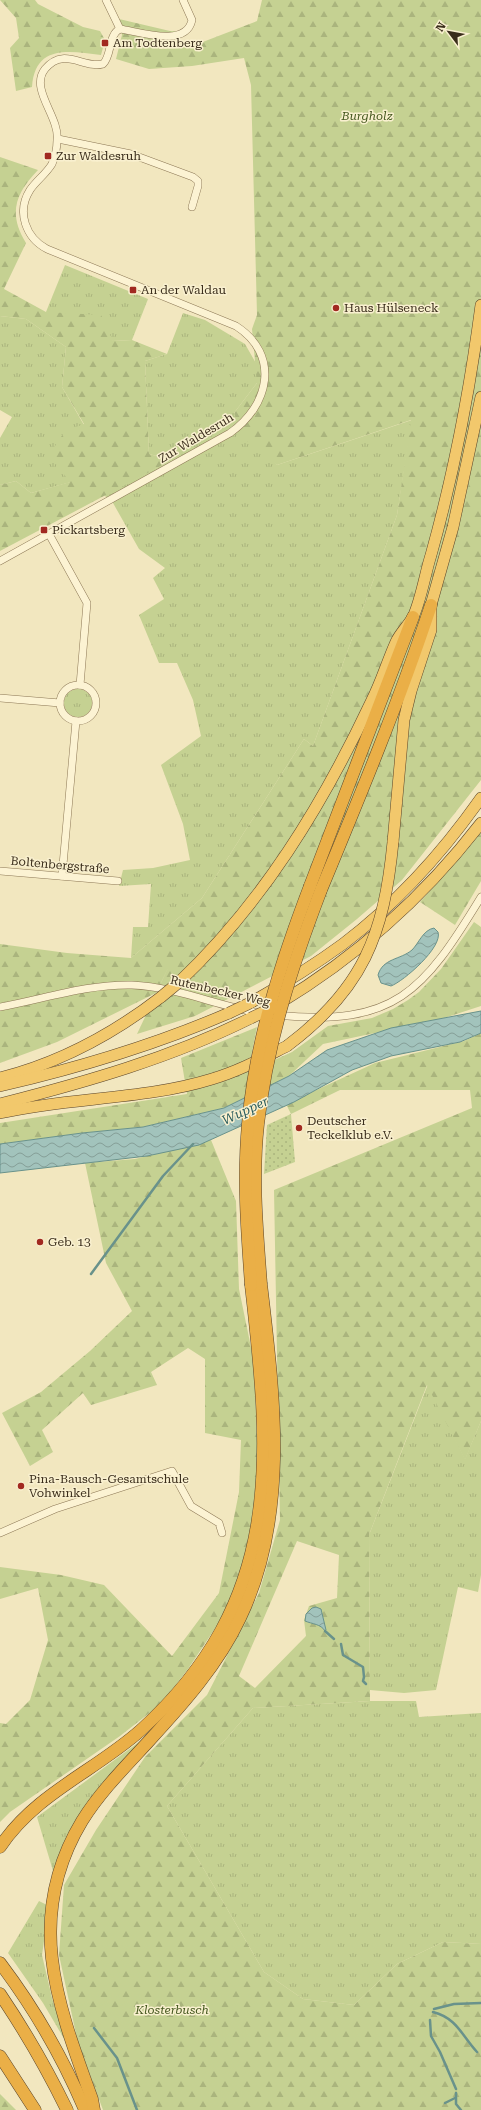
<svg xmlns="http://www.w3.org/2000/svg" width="481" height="2110" font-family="'Roboto Serif',serif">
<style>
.grass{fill:url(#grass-tufts)}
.forest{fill:url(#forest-firs);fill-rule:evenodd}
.park{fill:url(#park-dots)}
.water{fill:url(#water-waves);stroke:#69928b}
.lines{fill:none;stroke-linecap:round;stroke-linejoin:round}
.stream{stroke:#69928b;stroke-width:2.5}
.minor-casing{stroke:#8c7755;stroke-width:8}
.trunk-casing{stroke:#5a442a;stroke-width:12}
.motorway-casing{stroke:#5a442a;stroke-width:13}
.minor{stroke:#fcf3d3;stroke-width:7}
.trunk{stroke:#f2c86c;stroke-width:11}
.motorway{stroke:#eaaf47;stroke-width:12}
.trunk-bridge-casing{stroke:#5a442a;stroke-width:12;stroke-linecap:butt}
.motorway-bridge-casing{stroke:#5a442a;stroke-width:13;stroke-linecap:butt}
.trunk-bridge{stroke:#f2c86c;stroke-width:11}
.motorway-bridge{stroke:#eaaf47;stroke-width:12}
.poi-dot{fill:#a12920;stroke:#f9f0cf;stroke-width:1.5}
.labels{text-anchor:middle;stroke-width:3;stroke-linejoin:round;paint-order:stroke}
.poi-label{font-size:12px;fill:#3a2d1b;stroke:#f9f0cf;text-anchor:start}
.park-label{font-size:12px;font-style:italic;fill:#465920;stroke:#f9f0cf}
.street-label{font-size:12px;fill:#3a2d1b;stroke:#f9f0cf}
.water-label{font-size:13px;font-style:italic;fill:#295b5c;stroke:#f9f0cf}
</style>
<defs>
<pattern id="grass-tufts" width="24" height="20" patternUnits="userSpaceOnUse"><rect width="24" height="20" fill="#c5d192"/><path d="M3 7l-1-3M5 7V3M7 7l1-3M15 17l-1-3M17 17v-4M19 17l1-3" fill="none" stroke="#aab47d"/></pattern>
<pattern id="forest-firs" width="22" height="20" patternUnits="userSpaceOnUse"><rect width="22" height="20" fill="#c5d192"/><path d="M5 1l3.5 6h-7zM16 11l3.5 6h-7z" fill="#aab47d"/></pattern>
<pattern id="park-dots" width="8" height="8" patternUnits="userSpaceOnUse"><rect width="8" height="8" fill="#c5d192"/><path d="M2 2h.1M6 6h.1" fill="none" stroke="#aab47d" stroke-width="1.8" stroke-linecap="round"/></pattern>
<pattern id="water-waves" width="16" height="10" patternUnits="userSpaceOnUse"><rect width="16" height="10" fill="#a2c3bc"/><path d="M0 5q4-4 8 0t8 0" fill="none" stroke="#859f98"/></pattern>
</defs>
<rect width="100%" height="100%" fill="#f2e7bf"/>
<g class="grass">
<path d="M65,265L148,299L132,340L113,341L46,312Z"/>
<path d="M183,313L205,320L245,344L257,365V383L234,413L277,465L412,420L397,515L313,746L304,739L202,898L131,958L133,927H148L151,884L119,886L123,870L153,868L190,860L183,824L161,765L201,736L193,700L177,663H159L139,615L164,599L153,578L165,568L139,549L113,503L104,495L172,460L149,454L145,361L167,354Z"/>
<path d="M0,316L26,319L66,347L62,387L84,425L71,482L31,493L16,481L0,485V438L12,417L0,410Z"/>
<circle cx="78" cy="703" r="14"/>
<path d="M428,1384L465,1459L481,1421V1575L478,1592L458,1587L436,1690L404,1693L370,1690L369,1535Z"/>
<path d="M370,1701H416L419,1717L481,1713V1944L443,1942L397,1964L354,2005L303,1999L264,1972L167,1806L253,1708Z"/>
<path d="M143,1739L85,1810L64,1843L53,1871L37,1817Z"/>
<path d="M39,1901L49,1906L42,1955L52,1998L66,2042L43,2003L8,1953Z"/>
</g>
<g class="forest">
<path d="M0,0H35L38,4L83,27L100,31L105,40L101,55C69,51 35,44 32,87L16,91L10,48L19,38L16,18Z"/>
<path d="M262,0H481V780L402,880L357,919L311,956L195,1016L137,1034L169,966L156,993L57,1042L0,1063V944L67,953L131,958L202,898L304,739L313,746L397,515L411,420L277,465L247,441L234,413L257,383L252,329L257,315L251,85L244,58L192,66L149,69L116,59L122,35L119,19L170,31H178L162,34L159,49L177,48L192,43L195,45L257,21Z"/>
<path d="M0,157L38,170C15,194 8,214 26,243L4,289L46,312L101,315L113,341L132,340L167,354L145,361L149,454L172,460L0,551V485L16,481L31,493L70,482L49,455L65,431L84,424L62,387L66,347L26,319L0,316Z"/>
<path d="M481,832V881L455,925L420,902Z"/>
<path d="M474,922L481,927V1006L441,1019L323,1044L289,1076L224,1108L143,1127L82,1133L0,1144V1123L187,1094L181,1058L257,1027L248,1072L292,1052L328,1026L372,1018L393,1009L408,1000L419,992L441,969Z"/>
<path d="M481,1033V1421L465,1460L427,1385L369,1535L370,1701L253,1708L167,1806L264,1972L303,1999L354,2005L397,1964L443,1942L481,1944V2110H103L78,2043L59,1955L64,1885L96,1830L145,1757L207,1695L259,1593L280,1520L274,1190L472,1108L470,1090H340L291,1114L286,1104L375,1063L464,1041ZM297,1541L339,1555L337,1598L309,1606L304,1620L306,1636L255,1688L239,1676Z"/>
<path d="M211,1140L236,1201L239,1289L254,1362L258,1463L251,1545L226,1612L188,1669L161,1704L120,1736L10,1812L0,1822V1723L6,1724L30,1700L48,1640L38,1588L0,1599V1567L61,1575L104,1585L172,1656L219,1593L239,1492L241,1440L205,1433V1359L188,1348L151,1372L157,1385L91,1405L83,1393L42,1430L53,1452L30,1466L2,1413L41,1392L90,1351L132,1311L106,1263L85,1163L135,1159Z"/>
<path d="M0,2094L16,2110H0Z"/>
</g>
<path class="park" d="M291,1114L295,1162L264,1174L267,1125Z"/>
<g class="water">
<path d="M434,928L438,932C443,947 404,981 391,986L381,983L378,975C383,958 400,960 412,950C419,943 423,930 434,928Z"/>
<path d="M481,1011V1033L460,1042L391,1056L352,1070L294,1102L199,1145L147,1156L0,1173V1144L82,1133L143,1127L224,1108L289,1076L327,1050L391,1028Z"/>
<path d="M316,1607L321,1609L326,1630L325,1631C321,1624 312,1624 305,1621L306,1614L312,1608Z"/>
</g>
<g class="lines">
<g class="stream">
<path d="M91,1274L163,1176L193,1144"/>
<path d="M325,1631L334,1639"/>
<path d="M341,1644L343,1655L363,1667L364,1677L363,1681L366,1684"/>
<path d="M434,2009L454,2004L481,2003"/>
<path d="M433,2012C457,2018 462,2036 477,2052"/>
<path d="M430,2020L431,2036L440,2052L456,2089"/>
<path d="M94,2028L117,2058L137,2110"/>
<path d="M456,2093V2104L461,2110"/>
<path d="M445,2103L455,2098"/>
</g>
<defs>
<g id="minor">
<path d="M106,0L120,29"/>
<path d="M58,139L131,154L193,177L198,181V186L192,207"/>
<path d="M49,534L87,603L80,685"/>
<path d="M0,561L230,433C269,406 281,355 236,326L47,249C26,238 16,212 30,190C36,181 46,174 52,164C55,157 57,148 57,140C60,117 29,89 45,69C64,46 83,69 103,64C112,56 108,34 120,29C140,32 186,48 192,20L183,0"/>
<circle cx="78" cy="703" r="18"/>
<path d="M0,698L60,703"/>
<path d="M0,871L118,881"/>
<path d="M62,876L76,721"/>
<path d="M0,1007C44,999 87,984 132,985C177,987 217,1006 260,1013"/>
<path d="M277,1015C395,1027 423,992 481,897"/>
<path d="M0,1533L55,1509L172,1471L191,1506L219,1523L222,1533"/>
</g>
<g id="trunk">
<path d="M393,842L404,720L411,691L431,630V605L453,527L481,397"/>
<path d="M178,983C262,904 322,806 371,702C381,683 387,662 396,642C400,633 408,626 413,617C421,600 425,574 431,555C454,473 470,389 481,305"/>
<path d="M250,1003C282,985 313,966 343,944C396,904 443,852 481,798"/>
<path d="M278,1004C358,956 424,897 481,823"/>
<path d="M0,1078C59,1063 113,1034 161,997"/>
<path d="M0,1086C78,1068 155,1045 229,1013"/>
<path d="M0,1104C86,1082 171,1058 251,1018"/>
<path d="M0,1113C70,1097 144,1100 212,1079C239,1071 263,1058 287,1046"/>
</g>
<g id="motorway">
<path d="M310,886L413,617"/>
<path d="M321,890C360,796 399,702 431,605"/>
<path d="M0,1847C35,1794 95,1771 141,1730C284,1600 271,1460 251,1285"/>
<path d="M0,1963C34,2008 63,2058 85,2110"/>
<path d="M0,1994C25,2031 47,2069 67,2110"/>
<path d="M0,2056L35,2110"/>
<path d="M94,2110L92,2099C57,2003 24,1917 82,1821C100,1792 125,1767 148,1742C183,1704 218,1665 240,1618C290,1514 274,1394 261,1284"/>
</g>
</defs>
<use href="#minor" class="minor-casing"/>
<use href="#trunk" class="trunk-casing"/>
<use href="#motorway" class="motorway-casing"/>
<use href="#minor" class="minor"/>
<use href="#trunk" class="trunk"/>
<use href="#motorway" class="motorway"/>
<defs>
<g id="trunk-bridge">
<path d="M161,997L178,983"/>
<path d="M229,1013L250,1003"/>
<path d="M251,1018L274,1007"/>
<path d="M287,1046C363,989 384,935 393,842"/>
</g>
<g id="motorway-bridge">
<path d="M261,1284C257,1231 252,1177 258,1124C267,1043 292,966 321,890"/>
<path d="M251,1285C247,1231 243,1178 248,1124C255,1042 281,962 310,886"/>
</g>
</defs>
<use href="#trunk-bridge" class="trunk-bridge-casing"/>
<use href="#motorway-bridge" class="motorway-bridge-casing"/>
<use href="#trunk-bridge" class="trunk-bridge"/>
<use href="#motorway-bridge" class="motorway-bridge"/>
</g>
<g class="poi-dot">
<rect x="101" y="39" width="8" height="8" rx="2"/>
<rect x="44" y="152" width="8" height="8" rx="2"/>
<rect x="129" y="286" width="8" height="8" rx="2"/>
<circle cx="336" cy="308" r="4"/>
<rect x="40" y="526" width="8" height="8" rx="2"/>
<circle cx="299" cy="1128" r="4"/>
<circle cx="40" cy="1242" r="4"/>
<circle cx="21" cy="1486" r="4"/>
</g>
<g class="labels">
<g class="poi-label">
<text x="113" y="47">Am Todtenberg</text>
<text x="56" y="160">Zur Waldesruh</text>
<text x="141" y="294">An der Waldau</text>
<text x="344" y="312">Haus Hülseneck</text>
<text x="52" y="534">Pickartsberg</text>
<text x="307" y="1125">Deutscher<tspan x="307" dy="14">Teckelklub e.V.</tspan></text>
<text x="48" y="1246">Geb. 13</text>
<text x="29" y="1483">Pina-Bausch-Gesamtschule<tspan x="29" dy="14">Vohwinkel</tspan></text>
</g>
<g class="park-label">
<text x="367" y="120">Burgholz</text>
<text x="172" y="2014">Klosterbusch</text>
</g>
<g class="street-label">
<text transform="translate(196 438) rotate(-31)" y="4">Zur Waldesruh</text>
<text transform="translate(60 865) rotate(5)" y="4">Boltenbergstraße</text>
<text transform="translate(220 991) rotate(13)" y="4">Rutenbecker Weg</text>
</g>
<g class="water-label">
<text transform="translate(245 1110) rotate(-25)" y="5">Wupper</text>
</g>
</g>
<g transform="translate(449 32) rotate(302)" stroke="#f9f0cf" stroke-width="3" paint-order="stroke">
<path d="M0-3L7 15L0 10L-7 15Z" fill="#3a2d1b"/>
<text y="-6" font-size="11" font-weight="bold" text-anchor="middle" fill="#3a2d1b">N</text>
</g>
</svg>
